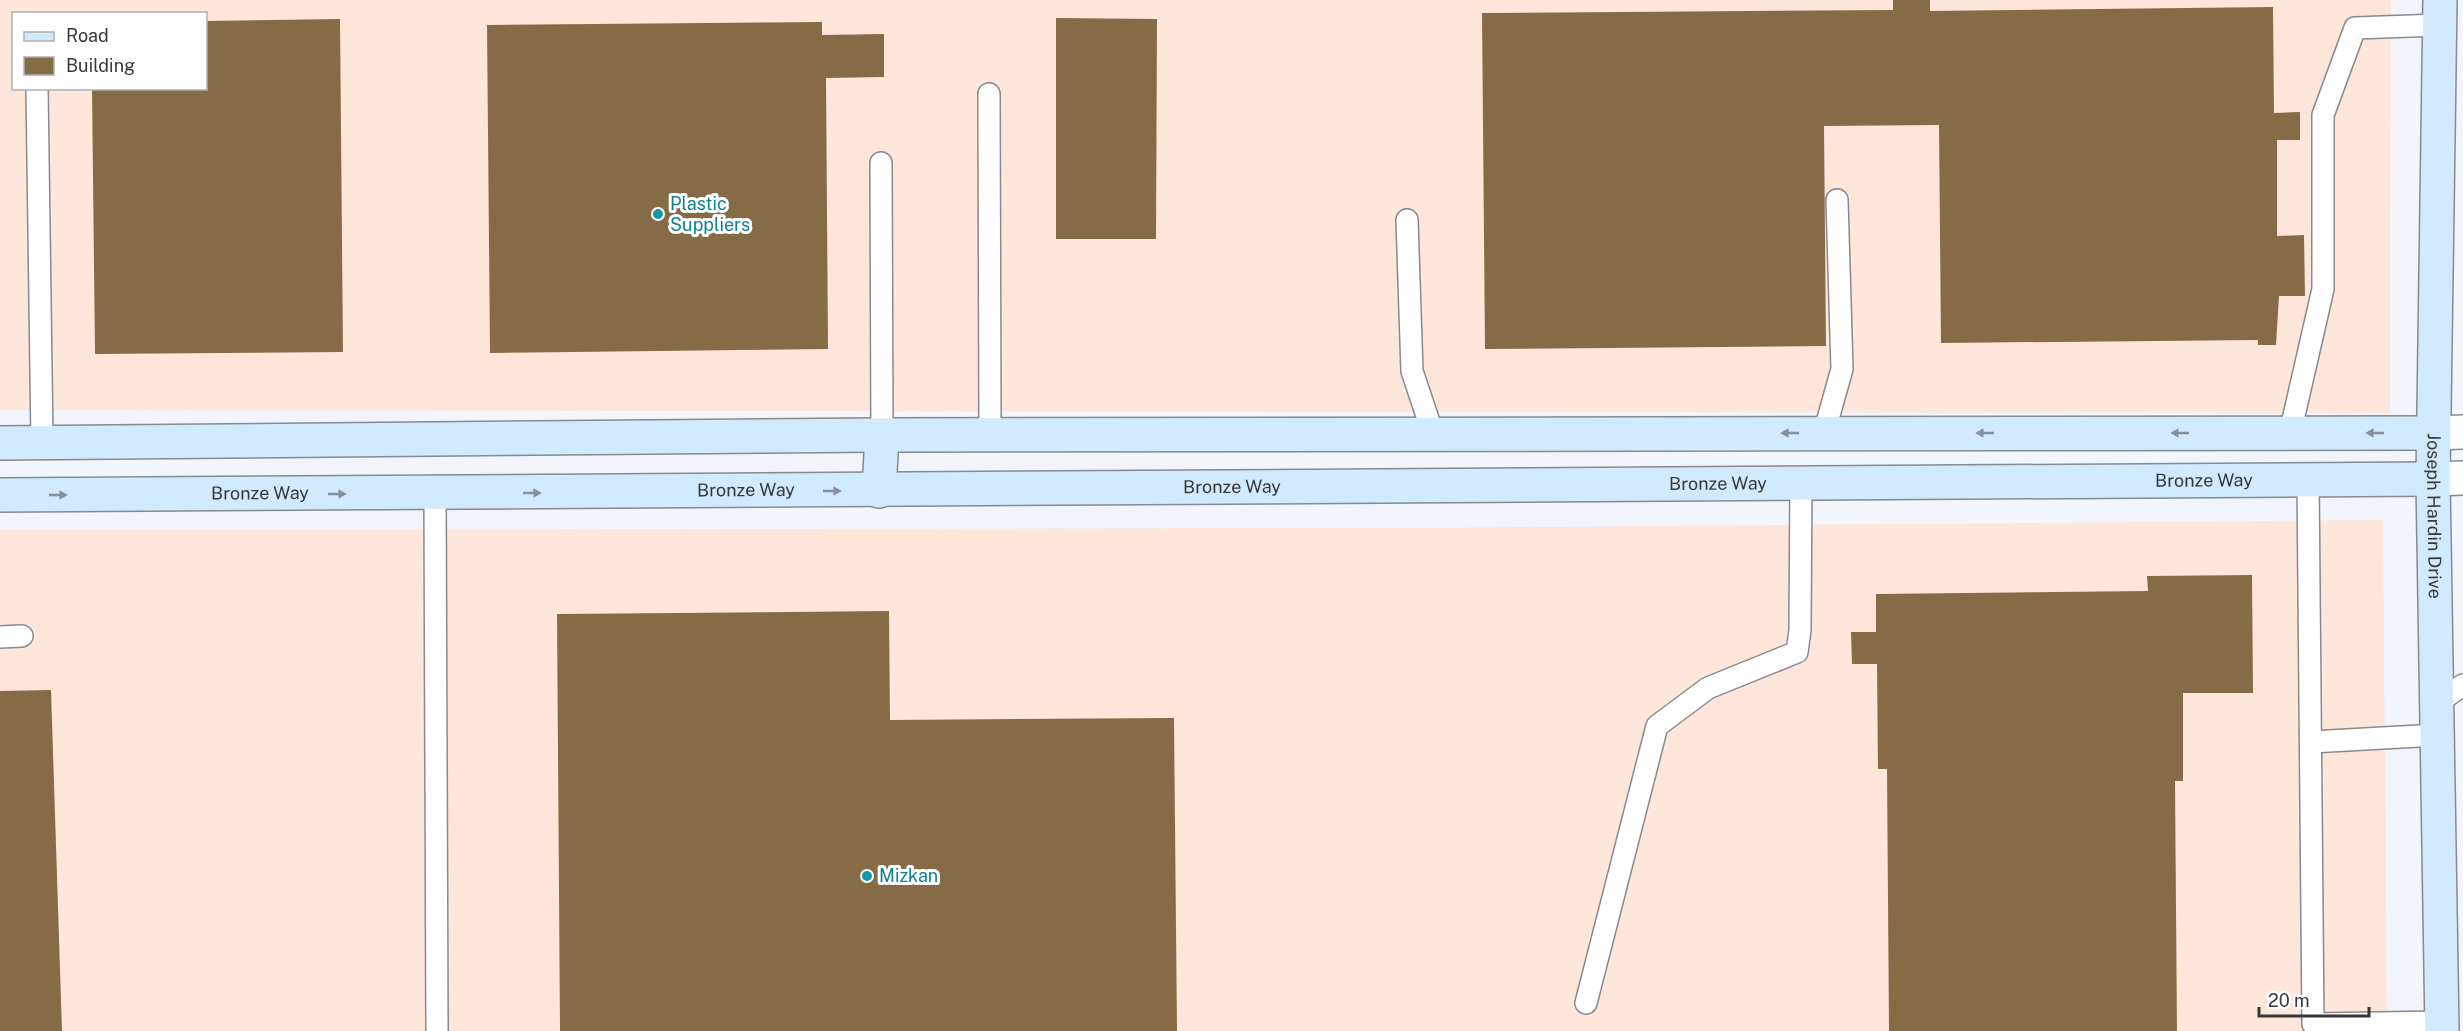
<svg xmlns="http://www.w3.org/2000/svg" width="2463" height="1031" font-family="'Public Sans',sans-serif">
<style>
.industrial{fill:#fee6db;fill-rule:evenodd}
.building{fill:#866c46}
.lines{fill:none;stroke-linecap:round;stroke-linejoin:round}
.lane-casing{stroke:#878a8f;stroke-width:24}
.street-casing{stroke:#878a8f;stroke-width:36}
.secondary-casing{stroke:#878a8f;stroke-width:36}
.lane{stroke:#fff;stroke-width:21}
.street{stroke:#fff;stroke-width:33}
.secondary{stroke:#d1eafd;stroke-width:33}
.oneway{fill:#84909b}
.culture-dot{fill:#0f9aa8;stroke:#fff;stroke-width:2}
.labels{text-anchor:middle;stroke-width:6;stroke-linejoin:round;paint-order:stroke}
.culture-label{font-size:18px;fill:#0d838f;stroke:#fff;text-anchor:start}
.street-label{font-size:18px;fill:#363739;stroke:#fff}
</style>
<rect width="100%" height="100%" fill="#f2f5fc"/>
<g class="industrial">
<path d="M0,0H2391L2390,413L0,410ZM14,14H206V88H14Z"/>
<path d="M2383,520L2387,1031H0V530L1419,528Z"/>
</g>
<g class="building">
<path d="M1893,0H1930V11L2273,7L2274,113L2300,112V140H2277V236L2304,235L2305,296H2279L2276,345H2258V340L1941,343L1939,125L1824,126L1826,346L1485,349L1482,13L1893,10Z"/>
<path d="M1056,18L1157,19L1156,239H1056Z"/>
<path d="M340,19L343,352L95,354L92,88H206V21Z"/>
<path d="M822,22V35L884,34V77L826,78L828,349L490,353L487,25Z"/>
<path d="M2252,575L2253,693H2183V781H2175L2177,1031H1889L1887,769H1878L1877,664H1852L1851,632H1876V594L2148,591L2147,576Z"/>
<path d="M889,611L890,720L1174,718L1177,1031H560L557,614Z"/>
<path d="M51,690L62,1031H0V691Z"/>
</g>
<g class="lines">
<defs>
<g id="lane">
<path d="M37,88L42,442"/>
<path d="M989,94L990,435"/>
<path d="M881,163L882,435"/>
<path d="M1407,220L1412,371L1433,434"/>
<path d="M1824,433L1842,369L1837,200"/>
<path d="M2290,433L2323,289V115L2355,28L2439,25"/>
<path d="M2308,479L2313,1024L2441,1022"/>
<path d="M435,493L437,1031"/>
<path d="M0,637L22,636"/>
<path d="M2437,703L2463,685"/>
<path d="M2311,742L2437,735"/>
<path d="M1586,1003L1657,726L1708,688L1797,652L1800,630L1801,481"/>
</g>
<g id="street">
<path d="M2433,433L2463,432"/>
<path d="M2433,479L2463,478"/>
</g>
<g id="secondary">
<path id="s1" d="M2440,0L2433,479L2442,1031"/>
<path d="M0,443L875,435L2433,433"/>
<path d="M879,491L882,435"/>
<path id="s2" d="M0,495L2433,479"/>
</g>
</defs>
<use href="#lane" class="lane-casing"/>
<use href="#street" class="street-casing"/>
<use href="#secondary" class="secondary-casing"/>
<use href="#lane" class="lane"/>
<use href="#street" class="street"/>
<use href="#secondary" class="secondary"/>
</g>
<defs><path id="oneway-solid" d="M-6-.8H1V-3.2L6.5 0L1 3.2V.8H-6Z" transform="scale(1.5)"/></defs>
<g class="oneway">
<use href="#oneway-solid" transform="translate(1790 433) rotate(180)"/>
<use href="#oneway-solid" transform="translate(1985 433) rotate(180)"/>
<use href="#oneway-solid" transform="translate(2180 433) rotate(180)"/>
<use href="#oneway-solid" transform="translate(2375 433) rotate(180)"/>
<use href="#oneway-solid" transform="translate(832 491)"/>
<use href="#oneway-solid" transform="translate(532 493)"/>
<use href="#oneway-solid" transform="translate(337 494)"/>
<use href="#oneway-solid" transform="translate(58 495)"/>
</g>
<g class="culture-dot">
<circle cx="658" cy="214" r="6"/>
<circle cx="867" cy="876" r="6"/>
</g>
<g class="labels">
<g class="culture-label">
<text x="670" y="210">Plastic<tspan x="670" dy="21">Suppliers</tspan></text>
<text x="879" y="882">Mizkan</text>
</g>
<g class="street-label">
<text dy="6" stroke="none"><textPath href="#s2" startOffset="2204">Bronze Way</textPath></text>
<text dy="6" stroke="none"><textPath href="#s2" startOffset="1718">Bronze Way</textPath></text>
<text dy="6" stroke="none"><textPath href="#s2" startOffset="1232">Bronze Way</textPath></text>
<text dy="6" stroke="none"><textPath href="#s2" startOffset="746">Bronze Way</textPath></text>
<text dy="6" stroke="none"><textPath href="#s2" startOffset="260">Bronze Way</textPath></text>
<text dy="6" stroke="none"><textPath href="#s1" startOffset="516">Joseph Hardin Drive</textPath></text>
</g>
</g>
<rect x="12" y="12" width="195" height="78" fill="#ffffff" stroke="#afafb0" stroke-width="1.5"/>
<rect x="24" y="32" width="30" height="9" fill="#d1eafd" stroke="#afafb0" stroke-width="1.5"/>
<text x="66" y="42" font-size="18" fill="#363739">Road</text>
<rect x="24" y="57" width="30" height="18" fill="#866c46" stroke="#afafb0" stroke-width="1.5"/>
<text x="66" y="72" font-size="18" fill="#363739">Building</text>
<path d="M2259 1007v9h110v-9" fill="none" stroke="#363739" stroke-width="3"/>
<text x="2268" y="1007" font-size="18" fill="#363739" stroke="#ffffff" stroke-width="4.5" paint-order="stroke">20 m</text>
</svg>
